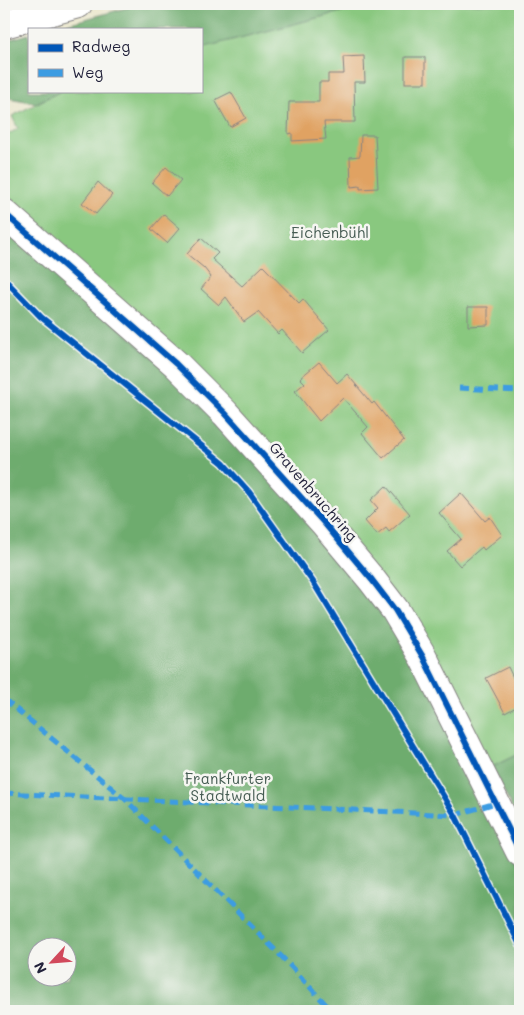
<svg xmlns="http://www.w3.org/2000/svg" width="524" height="1015" font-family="Mali,sans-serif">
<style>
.green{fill:#89c87f;stroke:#56755d}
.forest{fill:#6eac6e;stroke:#486754;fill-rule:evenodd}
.building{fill:#e0a262}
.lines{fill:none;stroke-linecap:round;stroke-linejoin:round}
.secondary-casing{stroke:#868483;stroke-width:30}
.highway-casing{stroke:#868483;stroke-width:30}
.secondary{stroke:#fff;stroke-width:28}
.highway{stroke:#fff;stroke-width:28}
.quiet{stroke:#3c9ce2;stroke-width:5;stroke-dasharray:10 5;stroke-linecap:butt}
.cycleway-casing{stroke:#f6f6f2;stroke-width:9}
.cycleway{stroke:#0057b8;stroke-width:6}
.labels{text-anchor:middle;stroke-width:5;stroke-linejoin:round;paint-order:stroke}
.park-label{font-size:15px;fill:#465c53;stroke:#f6f6f2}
.street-label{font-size:15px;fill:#22223b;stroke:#f6f6f2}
</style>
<rect width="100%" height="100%" fill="#f6f6f2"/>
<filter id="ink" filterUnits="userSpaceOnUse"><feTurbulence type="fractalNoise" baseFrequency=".02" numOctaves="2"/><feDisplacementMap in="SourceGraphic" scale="10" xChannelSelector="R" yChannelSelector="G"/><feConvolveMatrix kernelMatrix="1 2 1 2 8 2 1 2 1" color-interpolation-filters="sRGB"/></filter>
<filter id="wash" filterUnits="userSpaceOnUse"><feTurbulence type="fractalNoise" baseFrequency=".0096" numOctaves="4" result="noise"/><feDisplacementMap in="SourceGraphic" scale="20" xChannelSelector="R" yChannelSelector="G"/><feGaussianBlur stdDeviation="1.12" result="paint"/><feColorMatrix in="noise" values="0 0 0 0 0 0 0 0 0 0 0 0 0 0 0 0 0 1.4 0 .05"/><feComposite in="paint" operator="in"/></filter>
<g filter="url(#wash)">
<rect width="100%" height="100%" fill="#eae6cb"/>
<path class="green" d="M371,4H520V753L492,767L4,195V136L18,129L12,116L61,91H201V48Z"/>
<g class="forest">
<path d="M141,4H371L201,48V29H48Z"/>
<path d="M29,34V91H61L36,103L4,97V41Z"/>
<path d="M4,229L166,369L313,524L409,649L520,871V1011H4ZM38,948H68V978H38Z"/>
<path d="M520,753V825L492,767Z"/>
</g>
<g id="blocks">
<g class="building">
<path d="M364,56L365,82H354L355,122H324L326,139L292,141V133L288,134L289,102H319V82H328V74H344L343,57Z"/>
<rect x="405" y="57" width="20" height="26"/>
<path d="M231,92L246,118L230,127L215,100Z"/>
<path d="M361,135H375L378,188L360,189V186L351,187L350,157L360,156Z"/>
<path d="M166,167L181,180L167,196L152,183Z"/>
<path d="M98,182L112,195L96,214L82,203Z"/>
<path d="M164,214L180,228L167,243L151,229Z"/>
<path d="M201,238L218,253L212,259L242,286L263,266L299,303L303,299L329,330L302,353L282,330L278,334L258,312L244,322L226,297L219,305L201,289L211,277L204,268L187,254Z"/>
<path d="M468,307H488V325L468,326Z"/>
<path d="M319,362L337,383L347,374L372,404L374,402L404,440L383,458L362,433L368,427L343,398L319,421L295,391L305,383L300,378Z"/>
<path d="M386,486L410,514L389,532L386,528L377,535L365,521L378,508L371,500Z"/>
<path d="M461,493L485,521L490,517L502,535L484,550L482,547L460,566L447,551L461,539L439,513Z"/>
<path d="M508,667L520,692V705L505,713L486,678Z"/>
</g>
</g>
</g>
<g filter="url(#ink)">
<use href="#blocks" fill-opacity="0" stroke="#868483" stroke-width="1"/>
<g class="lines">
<defs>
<path id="secondary" d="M4,213L176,364L225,413L325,524L372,580L395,610L423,657L520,852"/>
<path id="highway" d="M4,24L78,4"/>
</defs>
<use href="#secondary" class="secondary-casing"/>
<use href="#highway" class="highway-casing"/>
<use href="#secondary" class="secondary"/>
<use href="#highway" class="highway"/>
<g class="quiet">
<path d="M459,388L520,391"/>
<path d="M4,699L125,799L283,958L332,1011"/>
<path d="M4,793L455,815L496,803"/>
</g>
<defs>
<g id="cycleway">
<path d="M4,213L176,364L225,413L325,524L372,580L395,610L423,657L520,852"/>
<path d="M4,279L41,317L223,463L249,492L313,582L455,815L520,945"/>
</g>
</defs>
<use href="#cycleway" class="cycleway-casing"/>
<use href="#cycleway" class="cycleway"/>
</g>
</g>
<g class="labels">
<g class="park-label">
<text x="330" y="238">Eichenbühl</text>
<text x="228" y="784">Frankfurter<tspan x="228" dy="17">Stadtwald</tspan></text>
</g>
<g class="street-label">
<text transform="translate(313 492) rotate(49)" y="5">Gravenbruchring</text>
</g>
</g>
<rect width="524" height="1015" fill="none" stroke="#f6f6f2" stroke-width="20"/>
<rect x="28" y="28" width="175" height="65" fill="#f6f6f2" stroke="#a1a1a9"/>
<rect x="38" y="44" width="25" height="8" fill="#0057b8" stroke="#a1a1a9"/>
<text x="72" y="52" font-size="15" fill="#22223b">Radweg</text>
<rect x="38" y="69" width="25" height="8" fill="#3c9ce2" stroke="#a1a1a9"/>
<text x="72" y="78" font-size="15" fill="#22223b">Weg</text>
<g transform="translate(52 962) rotate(244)"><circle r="24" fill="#f6f6f2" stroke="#a1a1a9"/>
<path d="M0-4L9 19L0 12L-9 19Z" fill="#d1495b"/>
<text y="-8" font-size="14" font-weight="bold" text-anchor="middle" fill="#22223b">N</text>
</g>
</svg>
